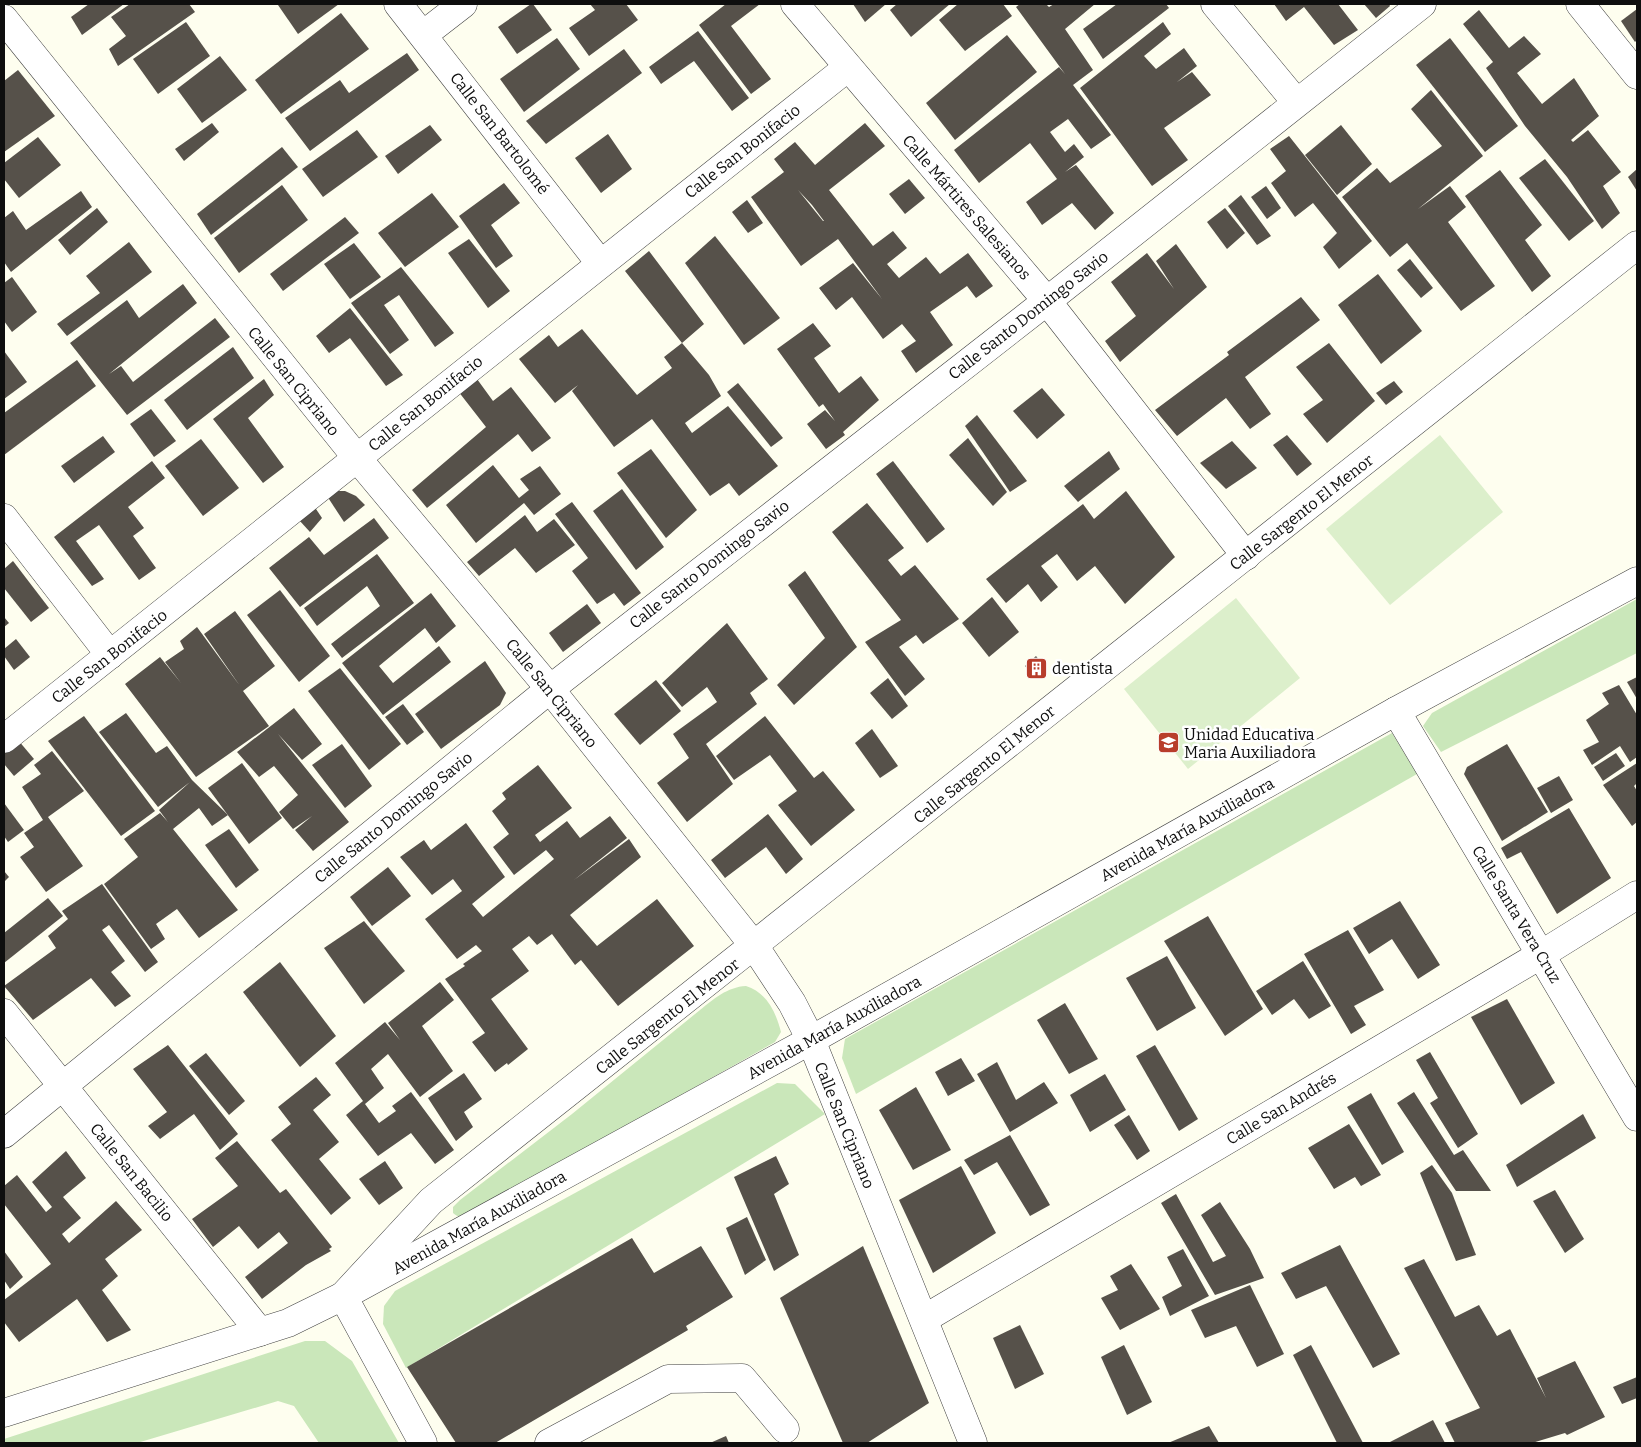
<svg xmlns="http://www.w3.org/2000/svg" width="1641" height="1447" font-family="Bitter,serif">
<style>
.green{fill:#cae7ba}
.pitch{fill:#dcefcb}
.building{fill:#56514a;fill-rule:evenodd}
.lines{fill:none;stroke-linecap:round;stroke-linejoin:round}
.minor-casing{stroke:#414141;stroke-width:29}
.minor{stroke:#fff;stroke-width:28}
.labels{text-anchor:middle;stroke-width:5;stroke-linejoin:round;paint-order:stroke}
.street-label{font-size:16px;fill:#0e0e0e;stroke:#fff}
.poi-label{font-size:16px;fill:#0e0e0e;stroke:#fff;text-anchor:start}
</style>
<rect width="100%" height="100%" fill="#fefeef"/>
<g class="green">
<path d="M1637,599V653L1441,752L1423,726L1432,713Z"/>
<path d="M1392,733L1417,774L856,1094L842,1058L845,1039Z"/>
<path d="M746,986C766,992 776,1012 781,1032L775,1042L472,1213C464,1217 460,1219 453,1213V1207L460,1200L572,1114L700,1010C714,999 727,987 746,986Z"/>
<path d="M777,1083L795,1084L825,1114L406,1368L383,1324L384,1306L395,1291Z"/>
<path d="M305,1341H325L352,1361L399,1443H319L294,1406L278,1401L137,1443H4V1439Z"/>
</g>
<g class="pitch">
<path d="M1440,435L1503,512L1390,605L1326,529Z"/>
<path d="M1236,598L1300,678L1188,769L1124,689Z"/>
</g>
<g class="building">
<path d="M89,4H124L82,35L71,17Z"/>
<path d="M130,4H189L195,12L118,66L109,49L126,36L111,17Z"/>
<path d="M280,4H339L298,34L278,5Z"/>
<path d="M531,4H533L552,30L517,54L498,27Z"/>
<path d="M590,4H626L638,20L589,56L569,28L595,10Z"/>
<path d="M726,4H760L731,26L771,79L751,94L699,25Z"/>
<path d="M853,4H886L865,22Z"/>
<path d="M897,4H950L911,37L890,10Z"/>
<path d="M958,4H1003L1012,16L965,51L939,20Z"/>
<path d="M1020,4H1046L1049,7L1054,4H1095L1065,29L1093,70L1073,85L1111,135L1091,149L1068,119L1050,132L1065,152L1074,144L1084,157L1065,172L1076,165L1114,213L1095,230L1072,203L1042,225L1026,202L1057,179L1030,143L979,183L954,150L1059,67L1065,74L1016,7Z"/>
<path d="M1117,4H1166L1169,8L1103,59L1083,29Z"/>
<path d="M1274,4H1338L1358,30L1334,45L1304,7L1286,21Z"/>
<path d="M1364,4H1389L1390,6L1376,18Z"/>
<path d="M1637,9V40L1635,42L1621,21Z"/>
<path d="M1479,10L1509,48L1524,36L1541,54L1517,73L1542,104L1574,78L1599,116L1571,140L1573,142L1588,130L1621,172L1603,186L1620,213L1602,229L1567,177L1525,126L1486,68L1493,62L1463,24Z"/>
<path d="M341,13L369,49L281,114L255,80Z"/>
<path d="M186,22L210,56L158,94L133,59Z"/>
<path d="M1163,22L1171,34L1144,56L1156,69L1184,48L1197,66L1177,82L1192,72L1211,95L1164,128L1188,160L1152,186L1080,88Z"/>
<path d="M698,31L749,98L732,111L694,61L661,84L649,67Z"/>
<path d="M1007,35L1037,72L955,140L926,103Z"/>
<path d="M557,38L580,69L524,112L500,79Z"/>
<path d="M1450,38L1518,126L1485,152L1416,65Z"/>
<path d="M624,49L642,73L546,144L526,121Z"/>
<path d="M407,53L419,70L310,151L285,118L340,80L349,93Z"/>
<path d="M220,56L247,90L202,123L177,89Z"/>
<path d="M18,70L55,116L4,152V81Z"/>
<path d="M1431,90L1483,156L1418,209L1450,186L1466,207L1448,222L1495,286L1461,311L1407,243L1390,257L1342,197L1377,168L1390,183L1442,146L1411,109Z"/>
<path d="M212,123L219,132L184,161L175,149Z"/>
<path d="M865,123L885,146L829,190L873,246L893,231L907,248L887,264L899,278L926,257L940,274L968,253L993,286L976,298L967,286L930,312L953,345L916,373L901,351L916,341L902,324L883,339L852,297L836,310L819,288L853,263L882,299L838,239L801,266L751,197L784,172L774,159L795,142L815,165ZM798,190L812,205L824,221H823Z"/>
<path d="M430,125L442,140L398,174L385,156Z"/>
<path d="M1341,125L1372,164L1337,195L1305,155Z"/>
<path d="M357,130L378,157L323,197L302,169Z"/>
<path d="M608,134L632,169L601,193L575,158Z"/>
<path d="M1289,136L1372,241L1339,269L1323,247L1337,233L1313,203L1295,217L1271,183L1286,171L1270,149Z"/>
<path d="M38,137L61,165L19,198L4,179V163Z"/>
<path d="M282,147L298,167L211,235L197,214Z"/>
<path d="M1545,159L1594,221L1569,241L1519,178Z"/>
<path d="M1637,169V191L1628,177Z"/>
<path d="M1500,170L1542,225L1525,240L1551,276L1532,292L1465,196Z"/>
<path d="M909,179L925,198L905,214L889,194Z"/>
<path d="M504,183L520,203L491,225L513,256L496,268L459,216Z"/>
<path d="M282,185L308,220L239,273L214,238Z"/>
<path d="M1266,186L1281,208L1267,219L1251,197Z"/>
<path d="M81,191L92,207L11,272L4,262V218L13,211L26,230Z"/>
<path d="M432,193L459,227L405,267L378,233Z"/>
<path d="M1241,195L1271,236L1257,245L1228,206Z"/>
<path d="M747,200L763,223L748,233L732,212Z"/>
<path d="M97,208L108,222L70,255L58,240Z"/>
<path d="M1225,208L1245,233L1227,249L1207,222Z"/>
<path d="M345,217L359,233L283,291L270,274Z"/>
<path d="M715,236L780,318L744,345L685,263Z"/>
<path d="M469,239L510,291L488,308L448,253Z"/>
<path d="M129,242L152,272L67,336L57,324L100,293L86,276Z"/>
<path d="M354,243L381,277L350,299L324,264Z"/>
<path d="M1176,244L1207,287L1120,362L1105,341L1136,316L1111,282L1147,253L1174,289L1156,261Z"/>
<path d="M649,251L704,324L682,343L709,375L721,396L685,423L692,433L728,406L778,466L739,496L729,483L710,496L652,419L614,447L572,391L578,385L555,403L519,359L549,335L558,347L582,329L637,395L672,368L664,357L682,343L625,271Z"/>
<path d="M1410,259L1433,288L1421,298L1397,270Z"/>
<path d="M401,267L454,333L435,347L399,295L384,305L409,340L390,354L351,303Z"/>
<path d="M1378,274L1422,331L1381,364L1338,305Z"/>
<path d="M12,277L37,312L12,332L4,321V283Z"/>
<path d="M183,284L197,303L109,374L121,366L133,382L215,318L230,337L127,415L70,343L127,300L139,318Z"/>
<path d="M1301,297L1320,320L1245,377L1271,414L1250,429L1226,398L1177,436L1155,410L1229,355L1227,352Z"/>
<path d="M350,308L403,375L386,386L350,338L329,353L316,336Z"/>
<path d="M813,323L831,346L814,358L839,393L861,376L879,400L843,432L845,435L826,449L807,424L825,410L835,421L823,404L819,407L777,349Z"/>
<path d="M1329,343L1375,401L1327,443L1303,414L1323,400L1296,367Z"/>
<path d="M233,347L254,378L187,430L164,400Z"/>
<path d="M4,351L27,382L4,399Z"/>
<path d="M77,360L96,386L4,455V413Z"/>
<path d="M264,379L274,395L248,418L284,467L263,483L213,419Z"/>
<path d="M477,379L493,401L511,387L551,438L532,452L518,434L427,508L412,490L486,427L458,391Z"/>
<path d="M1394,381L1403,392L1386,405L1376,393Z"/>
<path d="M738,383L783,438L771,447L727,392Z"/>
<path d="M1042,388L1065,415L1037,439L1013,411Z"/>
<path d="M151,409L176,441L154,457L130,424Z"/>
<path d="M977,415L1027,481L1010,492L965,426Z"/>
<path d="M1287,435L1312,464L1297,476L1273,445Z"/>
<path d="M103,436L115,452L74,483L61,466Z"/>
<path d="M968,438L1007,492L993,506L949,455Z"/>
<path d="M201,439L239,488L203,516L165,466Z"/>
<path d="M1232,441L1257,468L1226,489L1200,463Z"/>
<path d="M651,449L697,510L666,538L617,473Z"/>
<path d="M1109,451L1120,469L1078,502L1064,486Z"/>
<path d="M152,461L165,478L128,507L144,528L133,536L156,568L139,580L99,525L76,541L104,579L92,586L54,537Z"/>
<path d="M893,461L945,529L927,543L876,474Z"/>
<path d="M493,465L519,498L529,490L520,479L540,466L561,494L534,515L524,503L476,543L446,505Z"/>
<path d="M622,489L664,547L636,570L593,511Z"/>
<path d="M335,491H345L356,496L365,505L344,522L327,496Z"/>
<path d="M1126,491L1175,557L1125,604L1095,566L1077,581L1057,554L1041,566L1058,587L1041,602L1028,584L1006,603L986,579L1083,504L1094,519Z"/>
<path d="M572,502L641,593L624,606L614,593L597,604L572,571L588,558L555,514Z"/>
<path d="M867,503L904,548L888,560L901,576L915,565L959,619L923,644L916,635L899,647L925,679L905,696L865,642L901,620L832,532Z"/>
<path d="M314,506L322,518L310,532L299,520Z"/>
<path d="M525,515L537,532L554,519L575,545L536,573L515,548L479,576L467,562Z"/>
<path d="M374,518L389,538L300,607L269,568L309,537L324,555Z"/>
<path d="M377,554L414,603L342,658L331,644L380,606L367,586L317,626L304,608Z"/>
<path d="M13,561L49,608L31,622L4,588V569Z"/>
<path d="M805,571L857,647L794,705L777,685L825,638L788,585Z"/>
<path d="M280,590L330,656L299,682L247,615Z"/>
<path d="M431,593L456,626L436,643L425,628L379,666L393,683L439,646L451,662L383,715L342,663Z"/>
<path d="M992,597L1019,632L989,657L962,623Z"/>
<path d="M587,604L601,623L563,652L549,633Z"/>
<path d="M235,611L275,666L243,691L269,726L196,777L125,684L160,657L181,683L165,662L184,649L180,641L197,627L240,686L204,634Z"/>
<path d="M4,617L9,623L4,627Z"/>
<path d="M727,623L768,679L750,693L757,704L706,744L733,784L687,822L657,783L689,758L673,734L717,702L707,687L682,707L662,683Z"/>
<path d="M16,639L30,657L14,670L4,656V649Z"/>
<path d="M1036,656L1046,669L1035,678L1025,666Z"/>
<path d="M485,661L506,693L500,705L441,749L415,714Z"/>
<path d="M340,668L401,744L369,770L308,691Z"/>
<path d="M1637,677V699L1627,682Z"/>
<path d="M888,678L908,706L892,719L870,693Z"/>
<path d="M656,680L681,711L640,745L614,714Z"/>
<path d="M1619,685L1637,715V757L1630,762L1620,746L1592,765L1583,750L1599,742L1586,720L1609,704L1602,693Z"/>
<path d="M403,704L424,732L407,745L385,717Z"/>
<path d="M294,708L322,744L302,760L278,734L349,822L313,851L295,830L312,816L293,829L279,812L298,795L274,766L259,777L237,752Z"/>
<path d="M126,713L156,753L167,746L192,780L228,815L212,826L199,808L173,829L238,910L199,938L177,909L156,924L165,939L151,949L104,884L138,857L124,839L160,813L168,822L159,810L190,782L158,807L99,732Z"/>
<path d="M84,716L155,811L121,836L48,741Z"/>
<path d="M765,716L814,778L823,771L855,810L811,846L778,805L797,791L770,755L734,780L716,756Z"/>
<path d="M872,729L898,766L880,778L855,743Z"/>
<path d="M18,740L34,759L14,776L4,764V754Z"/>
<path d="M342,744L372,786L345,808L312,765Z"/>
<path d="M1507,744L1548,812L1502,841L1464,774L1467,767Z"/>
<path d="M52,751L84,791L48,817L83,866L46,892L20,857L34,847L24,833L43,820L22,787L41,774L34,765Z"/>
<path d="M1616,753L1625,766L1603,781L1594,767Z"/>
<path d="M242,763L282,818L249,844L208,788Z"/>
<path d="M1637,763V783L1634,786L1637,791V822L1632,826L1603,785Z"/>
<path d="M538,765L572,808L535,835L540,842L567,821L580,838L610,816L627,838L574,880L629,839L641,857L570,915L597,946L657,899L694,946L618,1006L581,960L575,965L552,934L537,945L529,936L512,949L529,971L491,999L528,1049L508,1065L507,1063L495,1072L472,1042L485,1033L445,979L465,966L463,964L482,951L476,945L457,959L425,919L462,891L453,879L432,895L400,857L424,840L431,850L466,823L505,877L472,904L483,917L554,859L546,850L514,875L493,847L509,834L492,811L506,799L502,793Z"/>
<path d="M1559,776L1573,800L1551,813L1537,788Z"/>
<path d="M4,803L24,830L8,842L4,836Z"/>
<path d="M1569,808L1611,878L1557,914L1521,852L1507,859L1501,848Z"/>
<path d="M768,814L803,859L786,874L766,847L725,878L711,860Z"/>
<path d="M229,829L259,870L236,888L205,845Z"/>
<path d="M388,867L411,896L372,926L350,897Z"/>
<path d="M4,871L9,877L4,882Z"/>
<path d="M102,884L158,962L145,972L109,925L102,930L125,961L111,972L131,996L115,1007L91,978L33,1020L4,986L56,948L48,936L68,919L62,911Z"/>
<path d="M48,898L63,916L4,963V933Z"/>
<path d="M1400,901L1440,965L1418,979L1392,939L1369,954L1353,928Z"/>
<path d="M1208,916L1263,1009L1225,1036L1164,941Z"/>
<path d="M364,921L405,971L364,1004L324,948Z"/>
<path d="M1348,930L1384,990L1354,1006L1366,1025L1351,1034L1304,954Z"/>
<path d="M1167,956L1196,1008L1157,1031L1126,978Z"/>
<path d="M1303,961L1331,1006L1309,1019L1294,999L1272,1015L1256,991Z"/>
<path d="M280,962L336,1036L300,1067L243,992Z"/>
<path d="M440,982L454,1000L422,1026L453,1071L420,1097L388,1054L371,1069L384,1088L365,1104L379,1123L396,1111L392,1106L411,1092L454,1150L435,1164L411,1133L378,1156L346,1115L363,1101L335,1063L385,1022L400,1040L388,1023Z"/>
<path d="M1507,999L1555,1083L1521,1105L1471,1017Z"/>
<path d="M1065,1003L1098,1059L1069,1074L1037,1020Z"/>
<path d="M168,1045L238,1134L220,1150L194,1114L160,1139L148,1126L167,1112L133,1069Z"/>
<path d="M1155,1045L1198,1119L1179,1131L1136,1056Z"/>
<path d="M1430,1052L1478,1134L1458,1148L1430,1103L1438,1098L1416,1060Z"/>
<path d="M206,1053L245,1101L229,1115L189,1066Z"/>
<path d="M961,1058L975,1081L948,1096L935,1072Z"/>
<path d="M997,1062L1016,1100L1044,1082L1058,1103L1010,1132L977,1074Z"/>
<path d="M464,1073L482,1099L464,1112L473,1127L456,1141L428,1098Z"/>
<path d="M1105,1074L1126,1110L1090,1132L1070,1095Z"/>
<path d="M316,1077L331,1095L313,1110L339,1142L319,1159L351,1198L331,1215L271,1140L291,1124L278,1107Z"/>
<path d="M916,1087L951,1150L913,1170L879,1110Z"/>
<path d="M1414,1092L1454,1155L1463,1150L1491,1191H1456L1397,1103Z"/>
<path d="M1371,1093L1404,1152L1382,1165L1347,1107Z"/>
<path d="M1583,1114L1596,1138L1517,1187L1506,1165Z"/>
<path d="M1129,1115L1150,1151L1137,1160L1114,1125Z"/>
<path d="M1349,1124L1381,1175L1361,1186L1355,1177L1334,1189L1308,1148Z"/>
<path d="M1010,1135L1050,1205L1030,1216L997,1162L974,1175L964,1160Z"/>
<path d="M237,1141L280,1193L286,1189L332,1247L329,1249L331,1251L306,1265L262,1299L245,1277L288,1243L279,1232L258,1249L239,1226L213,1247L192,1219L238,1186L215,1158Z"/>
<path d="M66,1151L86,1178L63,1197L81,1218L62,1234L69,1243L116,1201L142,1230L105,1259L118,1276L102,1290L131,1330L107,1342L77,1299L19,1342L4,1322V1300L51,1264L4,1204V1186L17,1175L46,1212L52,1207L32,1182Z"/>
<path d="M776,1156L789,1184L774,1194L799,1255L774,1271L734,1177Z"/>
<path d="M385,1161L403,1188L379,1205L359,1179Z"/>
<path d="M1432,1165L1452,1193L1476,1255L1456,1261L1420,1173Z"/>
<path d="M961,1166L996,1233L933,1273L899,1200Z"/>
<path d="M1555,1190L1584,1239L1565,1253L1533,1201Z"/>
<path d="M1176,1194L1213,1262L1226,1256L1201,1215L1220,1202L1250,1249L1264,1278L1215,1295L1161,1203Z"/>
<path d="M747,1217L766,1260L745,1275L726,1228Z"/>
<path d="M632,1238L654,1273L701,1246L733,1297L686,1326L688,1330L495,1443H456L407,1367Z"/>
<path d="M1340,1245L1400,1354L1373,1368L1326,1286L1296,1299L1281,1273Z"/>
<path d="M863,1246L929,1403L867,1443H843L780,1298Z"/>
<path d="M1183,1249L1209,1296L1170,1316L1162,1297L1182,1286L1167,1257Z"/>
<path d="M4,1251L23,1277L10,1289L4,1280Z"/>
<path d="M1424,1259L1455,1317L1479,1305L1497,1336L1510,1329L1546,1398L1537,1378L1575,1361L1605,1417L1567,1435L1565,1433L1532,1443H1455L1445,1423L1480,1408L1404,1268Z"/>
<path d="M1131,1264L1160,1309L1120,1330L1101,1298L1118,1290L1110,1276Z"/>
<path d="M1250,1285L1284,1354L1257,1367L1236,1326L1205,1338L1191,1310Z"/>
<path d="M1020,1325L1044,1374L1015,1389L993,1338Z"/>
<path d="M1124,1345L1152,1402L1127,1415L1101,1357Z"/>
<path d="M1311,1345L1363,1443H1337L1293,1355Z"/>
<path d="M1637,1377V1398L1622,1404L1613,1387Z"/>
<path d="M1433,1420L1445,1443H1388Z"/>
<path d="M1209,1426L1219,1443H1168Z"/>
<path d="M726,1436L729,1443H710Z"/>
</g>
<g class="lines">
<defs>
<g id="minor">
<path d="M398,4L600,263"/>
<path d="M795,4L1047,301L1246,556"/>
<path d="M1215,4L1296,102"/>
<path d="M1580,4L1637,75"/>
<path d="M4,19L357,458L550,689L755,947L792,1003L811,1040L973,1443"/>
<path d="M423,35L463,4"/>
<path d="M4,518L110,655"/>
<path d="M1396,711L1637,1117"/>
<path d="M4,739L847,68"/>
<path d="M4,1013L260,1332"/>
<path d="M4,1134L550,689L1047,301L1422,4"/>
<path d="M924,1319L1542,954L1637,895"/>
<path d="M4,1413L288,1323L343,1296L811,1040L1396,711L1637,581"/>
<path d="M423,1443L343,1296L431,1201L1637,245"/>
<path d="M549,1443L668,1379L742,1378L785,1429"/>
</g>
</defs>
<use href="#minor" class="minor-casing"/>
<use href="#minor" class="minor"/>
</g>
<defs>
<symbol id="building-square" viewBox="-11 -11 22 22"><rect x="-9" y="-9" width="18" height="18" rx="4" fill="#b83d2b" stroke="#fff"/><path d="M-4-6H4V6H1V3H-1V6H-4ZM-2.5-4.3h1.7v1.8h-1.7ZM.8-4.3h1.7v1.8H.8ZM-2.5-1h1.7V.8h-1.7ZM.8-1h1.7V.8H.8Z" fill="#fff"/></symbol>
<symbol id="school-square" viewBox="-11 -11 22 22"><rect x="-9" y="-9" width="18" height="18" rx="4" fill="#b83d2b" stroke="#fff"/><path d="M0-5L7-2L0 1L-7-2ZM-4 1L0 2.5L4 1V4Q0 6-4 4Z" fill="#fff"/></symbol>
</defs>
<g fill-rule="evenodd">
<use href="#building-square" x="1024" y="656" width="25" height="25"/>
<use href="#school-square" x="1156" y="730" width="25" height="25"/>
</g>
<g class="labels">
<g class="street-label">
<text transform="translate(500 133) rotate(52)" y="6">Calle San Bartolomé</text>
<text transform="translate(742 151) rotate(-38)" y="6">Calle San Bonifacio</text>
<text transform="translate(967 207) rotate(49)" y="6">Calle Mártires Salesianos</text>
<text transform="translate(1028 315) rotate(-38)" y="6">Calle Santo Domingo Savio</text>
<text transform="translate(294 381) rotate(51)" y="6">Calle San Cipriano</text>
<text transform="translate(425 403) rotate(-39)" y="6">Calle San Bonifacio</text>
<text transform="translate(1301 512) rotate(-38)" y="6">Calle Sargento El Menor</text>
<text transform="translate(709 564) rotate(-38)" y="6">Calle Santo Domingo Savio</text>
<text transform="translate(109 656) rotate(-38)" y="6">Calle San Bonifacio</text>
<text transform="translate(552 693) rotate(51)" y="6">Calle San Cipriano</text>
<text transform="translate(984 764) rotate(-39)" y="6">Calle Sargento El Menor</text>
<text transform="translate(393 817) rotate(-39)" y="6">Calle Santo Domingo Savio</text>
<text transform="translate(1187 829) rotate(-29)" y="6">Avenida María Auxiliadora</text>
<text transform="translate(1517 914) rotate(59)" y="6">Calle Santa Vera Cruz</text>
<text transform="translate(667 1016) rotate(-38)" y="6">Calle Sargento El Menor</text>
<text transform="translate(834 1027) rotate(-29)" y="6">Avenida María Auxiliadora</text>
<text transform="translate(1281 1108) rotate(-31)" y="6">Calle San Andrés</text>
<text transform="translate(845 1125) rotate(68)" y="6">Calle San Cipriano</text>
<text transform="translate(132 1172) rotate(51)" y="6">Calle San Bacilio</text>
<text transform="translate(479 1222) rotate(-29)" y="6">Avenida María Auxiliadora</text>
</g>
<g class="poi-label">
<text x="1052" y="674">dentista</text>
<text x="1184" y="740">Unidad Educativa<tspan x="1184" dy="18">Maria Auxiliadora</tspan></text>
</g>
</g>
<rect width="1641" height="1447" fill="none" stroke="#0e0e0e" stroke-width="10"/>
</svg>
